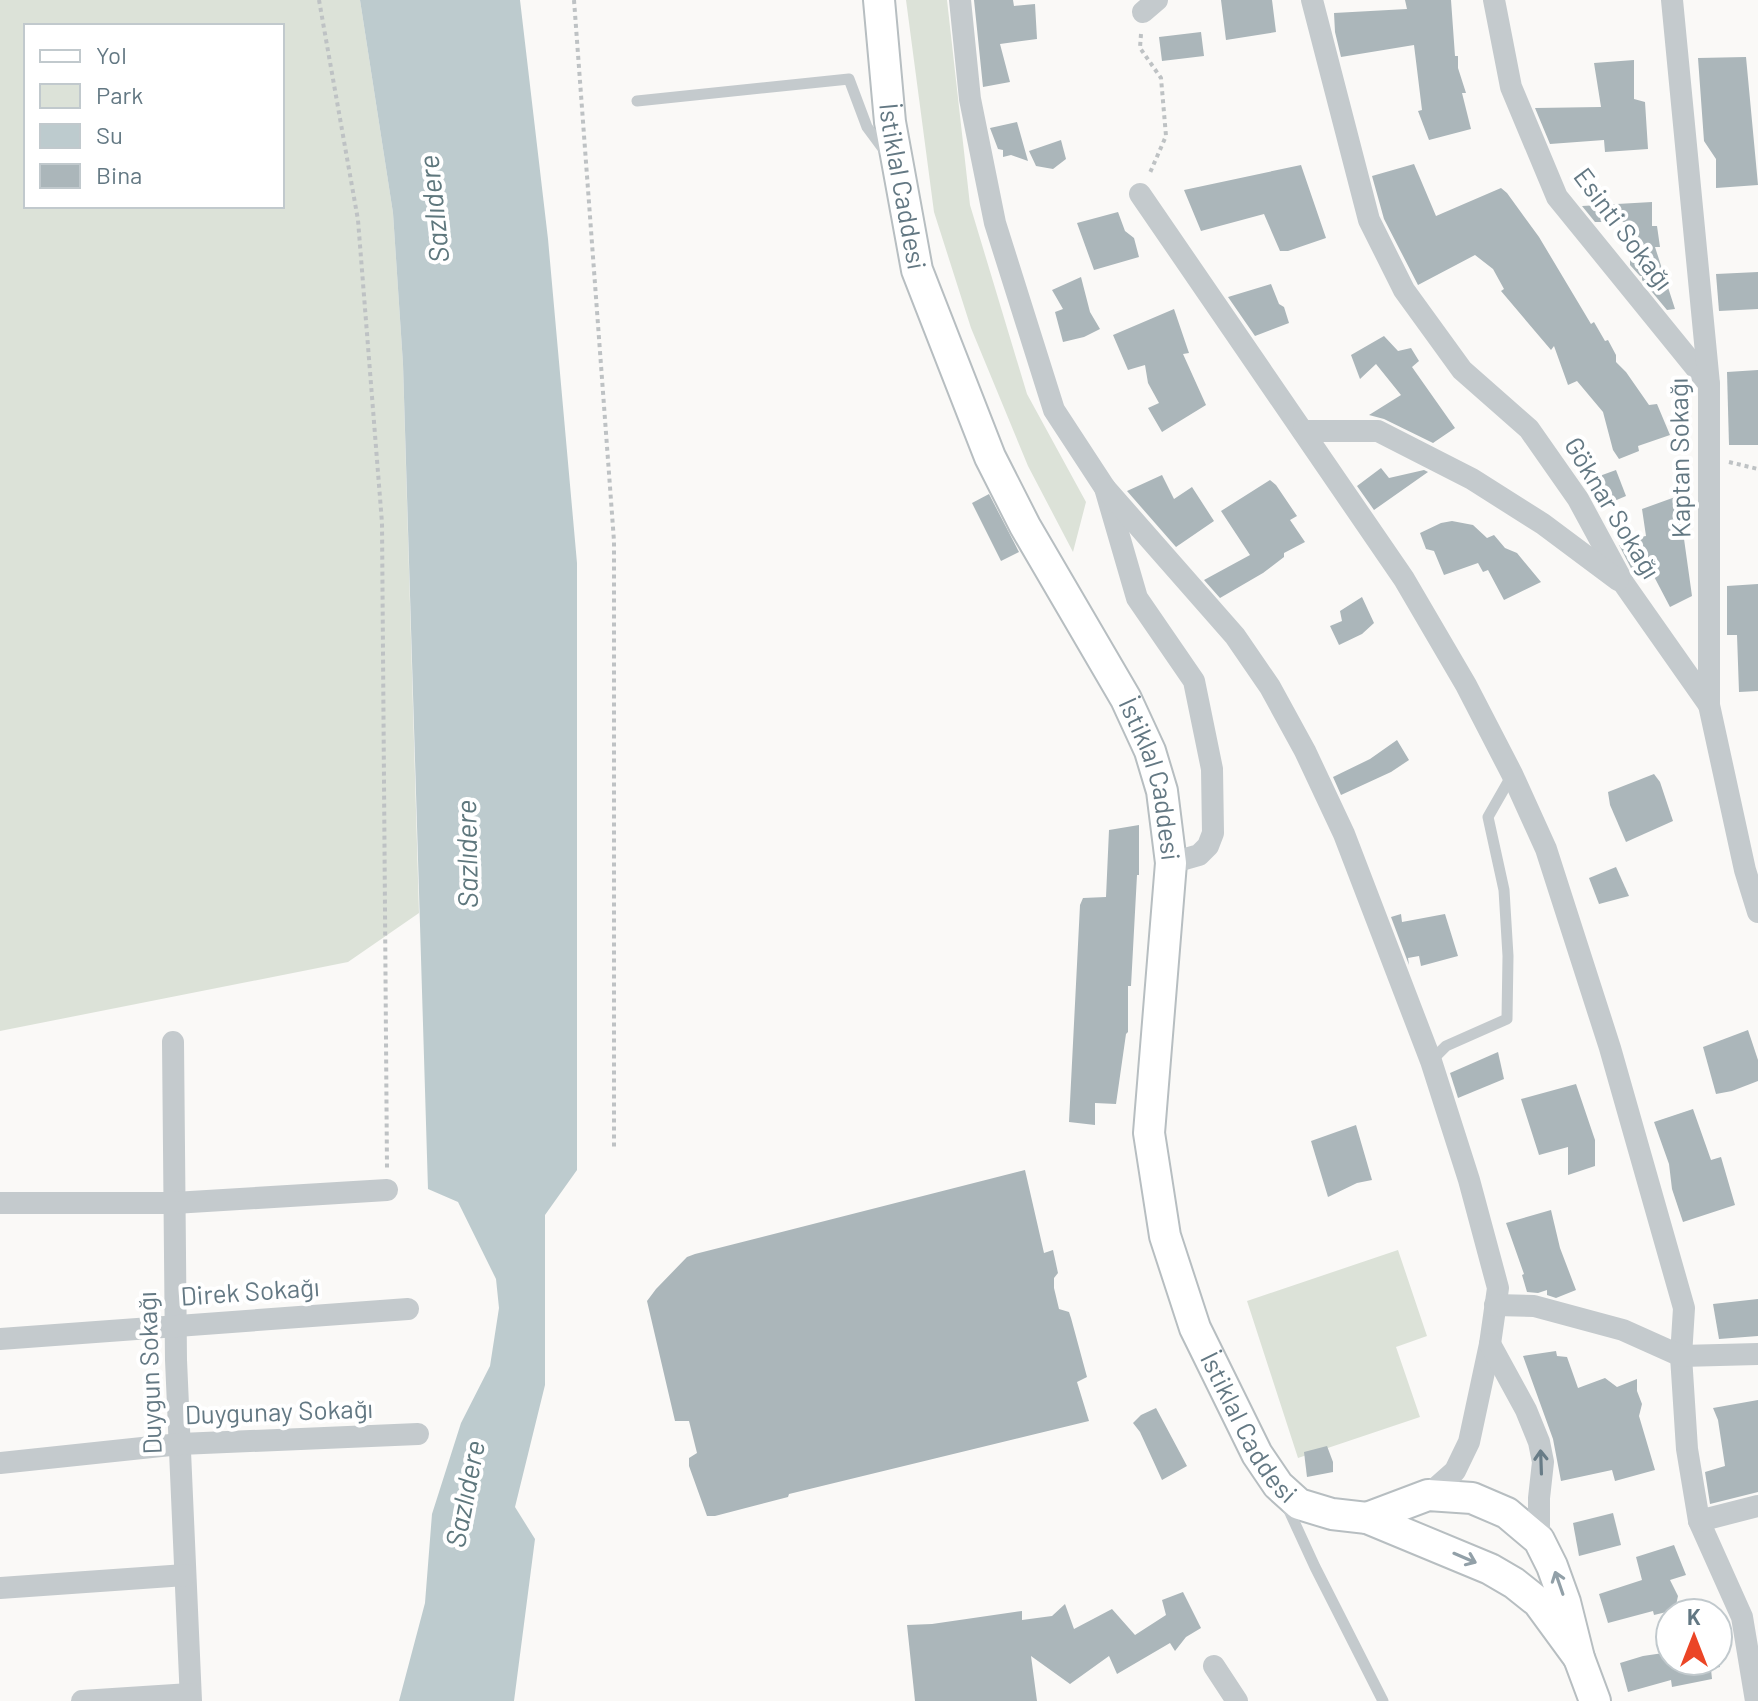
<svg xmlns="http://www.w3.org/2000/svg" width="1758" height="1701" font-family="Barlow,sans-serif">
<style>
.green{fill:#dce2d8;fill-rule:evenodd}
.water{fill:#bdcbce}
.building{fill:#abb6ba}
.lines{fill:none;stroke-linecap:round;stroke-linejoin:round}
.secondary-casing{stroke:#b7bec1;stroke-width:34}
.path{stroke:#bec2c4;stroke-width:4;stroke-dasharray:4 4;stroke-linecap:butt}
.lane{stroke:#c4cacd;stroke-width:11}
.street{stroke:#c4cacd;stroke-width:22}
.secondary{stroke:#fff;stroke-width:30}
.oneway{stroke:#687c87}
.oneway2{stroke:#92a0a8}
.labels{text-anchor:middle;stroke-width:8;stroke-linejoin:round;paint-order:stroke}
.street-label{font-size:26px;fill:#637883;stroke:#fff}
.water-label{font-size:28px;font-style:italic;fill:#5e777d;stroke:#fff}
</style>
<rect width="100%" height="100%" fill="#faf9f7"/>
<g class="green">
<path d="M0,0H360L393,213L403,364L419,913L348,962L0,1031ZM26,26H282V206H26Z"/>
<path d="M906,0H947L970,205L1027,394L1086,502L1073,552L1028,466L971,328L934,212Z"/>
<path d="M1398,1250L1427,1336L1396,1347L1420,1417L1298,1458L1247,1301Z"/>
</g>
<path class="water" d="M360,0H520L548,239L577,563V1170L545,1215V1385L515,1507L535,1539L514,1701H399L425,1603L432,1514L461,1423L490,1366L499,1308L496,1279L458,1202L428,1189L403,364L393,213Z"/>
<g class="building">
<path d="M974,0H1013L1014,6L1035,4L1037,39L1000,44L1010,82L983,87Z"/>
<path d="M1221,0H1272L1276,32L1226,40Z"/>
<path d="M1405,0H1451L1455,56H1458V68L1466,93H1462L1471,129L1429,140L1418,111L1422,110L1414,45L1341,57L1335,32L1334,13L1407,9Z"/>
<path d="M1201,32L1204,56L1162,61L1159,37Z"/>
<path d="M1746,57L1758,185L1716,188V159L1704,141L1698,58Z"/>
<path d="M1634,60V99L1645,102L1648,149L1605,152L1604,140L1550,144L1535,108L1601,107L1594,63Z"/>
<path d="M1017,122L1028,161L1011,155L1003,157V150L998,149L990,128Z"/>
<path d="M1061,140L1066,159L1053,169L1036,166L1029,151Z"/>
<path d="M1414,164L1436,216L1501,188L1507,193L1539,237L1591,324L1594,322L1605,341L1608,340L1616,355V362L1626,372L1649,405L1657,404L1670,435L1638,446L1639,451L1619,459L1613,450L1603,412L1577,381L1568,385L1554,346L1551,350L1501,291L1504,289L1493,269L1475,255L1418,285L1384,219L1372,176Z"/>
<path d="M1301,165L1326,238L1288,251H1280L1264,214L1201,231L1184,190Z"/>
<path d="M1652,202V226H1657L1660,247H1655L1675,309L1667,310L1642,280V276H1640L1630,265V222H1595L1582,206Z"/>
<path d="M1118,212L1125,231L1134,238L1139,257L1094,270L1077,223Z"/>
<path d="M1758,272V309L1719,311L1716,274Z"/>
<path d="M1081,277L1090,312L1100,329L1084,337L1063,342L1055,312L1063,309L1052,290Z"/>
<path d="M1271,284L1279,304L1284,307L1289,323L1255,336L1228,297Z"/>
<path d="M1174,309L1189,353L1183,354L1206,405L1162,432L1148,408L1159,403L1148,383L1145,365L1128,370L1113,335Z"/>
<path d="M1384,336L1398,351L1411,348L1419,361L1412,367L1455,428L1433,443L1384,419L1369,415L1401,395L1376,364L1360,379L1351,355Z"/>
<path d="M1758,370V445H1729L1727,372Z"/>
<path d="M1381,468L1389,478L1424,470L1428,472L1374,510L1357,486Z"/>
<path d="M1616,470L1626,496L1605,505L1594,478Z"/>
<path d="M1162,475L1174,499L1192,487L1214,521L1176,547L1127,491Z"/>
<path d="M1270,480L1276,485L1297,516L1290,520L1305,542L1284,553V557L1263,573L1220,598L1204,580L1250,555L1221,511Z"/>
<path d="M989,494L1019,552L1001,561L972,503Z"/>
<path d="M1678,496L1692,596L1670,607L1648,565L1632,570L1619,545H1623V540L1646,536L1642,509Z"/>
<path d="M1452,521L1473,525L1487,538L1494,535L1505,548L1517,553L1541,582L1504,600L1488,570L1483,572L1478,563L1444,575L1434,551L1426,549L1420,533L1441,523Z"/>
<path d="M1758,584V691L1739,692L1737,635H1727V586Z"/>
<path d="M1362,597L1374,623L1362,634L1339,645L1330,626L1342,621L1340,611Z"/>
<path d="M1397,740L1409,760L1391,772L1341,795L1333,777L1370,759Z"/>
<path d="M1654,774L1660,782L1673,821L1626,842L1610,805L1608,792Z"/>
<path d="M1139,825V875H1137L1131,986H1128V1032L1126,1034L1116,1104L1095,1103V1125L1069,1122L1080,905L1083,898L1106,897L1109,830Z"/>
<path d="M1616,867L1629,896L1599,904L1589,878Z"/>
<path d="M1401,914L1402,922L1445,914L1458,956L1421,966L1419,956L1408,958L1409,965L1391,917Z"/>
<path d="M1748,1030L1758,1060V1081L1732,1091L1716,1094L1703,1047Z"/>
<path d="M1498,1052L1504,1079L1458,1098L1450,1073Z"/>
<path d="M1576,1084L1595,1140V1166L1568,1175V1147L1539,1155L1521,1099Z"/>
<path d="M1693,1109L1711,1160L1721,1157L1735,1205L1683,1222L1672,1189L1669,1164L1654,1122Z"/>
<path d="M1356,1125L1372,1180L1357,1183L1328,1197L1311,1141Z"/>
<path d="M1025,1170L1044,1253L1053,1250L1058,1273L1054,1278V1288L1059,1309L1069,1312L1071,1318L1087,1377L1077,1382L1089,1421L789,1494L788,1497L715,1516H707L689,1466V1458L697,1453L689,1421H675L647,1301L656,1289L687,1257L695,1254Z"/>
<path d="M1551,1210L1560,1248L1576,1290L1556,1298L1547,1295V1290L1538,1293L1527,1292L1522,1275L1524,1274L1506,1223Z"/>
<path d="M1758,1299V1336L1719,1339L1713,1304Z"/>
<path d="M1556,1351L1557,1356L1567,1357L1578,1388L1605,1378L1617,1387L1637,1379V1391L1642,1404L1639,1416L1655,1470L1615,1481L1612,1470L1561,1481L1553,1439L1523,1356Z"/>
<path d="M1758,1400V1492L1710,1504L1705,1472L1725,1466L1718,1420L1713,1408Z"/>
<path d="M1156,1408L1187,1466L1162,1480L1140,1432L1133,1423L1141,1415Z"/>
<path d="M1327,1446L1333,1462V1472L1307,1477L1304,1452Z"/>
<path d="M1613,1513L1621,1545L1579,1556L1573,1523Z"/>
<path d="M1674,1545L1686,1575L1670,1580L1678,1596L1675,1610L1654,1615L1653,1611L1608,1623L1599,1594L1642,1580L1636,1557Z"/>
<path d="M1183,1592L1201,1628L1186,1637L1175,1651L1170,1643L1117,1674L1109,1656L1070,1684L1031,1656L1037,1701H915L907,1625L932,1624L1022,1611V1620L1052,1616L1065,1604L1074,1629L1112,1609L1135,1635L1166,1615L1162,1600Z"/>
<path d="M1670,1652V1661H1719L1720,1667L1711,1669L1712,1679L1672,1687L1671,1680L1628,1692L1620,1663L1643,1656Z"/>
</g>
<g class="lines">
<defs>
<g id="secondary">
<path id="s1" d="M879,0L890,122L917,270L990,457L1025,526L1126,699L1150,751L1162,791L1171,863L1149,1133L1165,1236L1195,1328L1257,1454L1278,1485L1299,1504L1332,1514L1367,1518L1490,1569L1514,1583L1538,1602L1579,1658"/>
<path d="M1367,1518L1428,1495L1472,1498L1507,1513L1539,1540L1552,1566L1565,1602L1579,1658L1595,1701"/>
</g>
</defs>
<use href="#secondary" class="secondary-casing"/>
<g class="path">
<path d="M319,0L358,220L382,523L387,1169"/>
<path d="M574,0L614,541V1147"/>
<path d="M1141,34L1140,48L1161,78L1166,136L1149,175"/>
<path d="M1729,462L1758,469"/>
</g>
<g class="lane">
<path d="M637,101L849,79L867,127L887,154"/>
<path d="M1431,1061L1446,1046L1507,1019L1508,956L1504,890L1488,817L1512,775"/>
<path d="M1286,1504L1315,1567L1383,1701"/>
</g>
<g class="street">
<path d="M960,0L970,99L995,223L1054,410L1105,488L1137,598L1194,681L1212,769L1213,833L1208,846L1199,855L1171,863"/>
<path d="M1312,0L1369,220L1404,290L1462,370L1529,429L1578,499L1624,584L1709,705"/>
<path d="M1494,0L1511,87L1557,197L1709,384"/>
<path d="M1672,0L1709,384V705L1745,870L1758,912"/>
<path d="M1143,12L1157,0"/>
<path d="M1140,194L1404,579L1466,685L1512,774L1546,849L1610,1048L1684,1308L1681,1356L1687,1449L1699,1521L1742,1617L1756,1701"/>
<path d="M1303,431H1378L1472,479L1543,524L1618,580"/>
<path d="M1105,488L1235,636L1270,687L1305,751L1344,834L1431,1061L1469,1180L1498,1288L1490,1344L1469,1442L1455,1471L1428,1495"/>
<path d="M173,1042L176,1360L191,1701"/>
<path d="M0,1203H174L387,1190"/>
<path d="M1495,1305L1534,1306L1623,1330L1681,1356L1758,1354"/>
<path d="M0,1339L408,1309"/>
<path d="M1490,1344L1526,1410L1539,1442L1543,1462L1539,1498V1540"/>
<path d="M0,1463L180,1444L418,1434"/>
<path d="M1699,1521L1758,1506"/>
<path d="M0,1588L185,1575"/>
<path d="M1214,1666L1237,1701"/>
<path d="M82,1701L190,1694"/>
</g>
<use href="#secondary" class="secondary"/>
</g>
<defs><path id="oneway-shaft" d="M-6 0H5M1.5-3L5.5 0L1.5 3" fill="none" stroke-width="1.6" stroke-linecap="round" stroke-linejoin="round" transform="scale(2)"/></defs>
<use class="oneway" href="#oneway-shaft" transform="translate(1541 1462) rotate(-92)"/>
<g class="oneway2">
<use href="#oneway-shaft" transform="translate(1465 1558) rotate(23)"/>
<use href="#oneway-shaft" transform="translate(1559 1583) rotate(-109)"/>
</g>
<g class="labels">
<g class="street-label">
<text dy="9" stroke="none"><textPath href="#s1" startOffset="188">İstiklal Caddesi</textPath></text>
<text transform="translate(1623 229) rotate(53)" y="9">Esinti Sokağı</text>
<text transform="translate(1680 458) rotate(-91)" y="9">Kaptan Sokağı</text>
<text transform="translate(1612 508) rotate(59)" y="9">Göknar Sokağı</text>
<text dy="9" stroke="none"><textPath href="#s1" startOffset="836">İstiklal Caddesi</textPath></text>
<text transform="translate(250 1292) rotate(-4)" y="9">Direk Sokağı</text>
<text transform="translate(150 1373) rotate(-92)" y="9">Duygun Sokağı</text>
<text transform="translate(279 1412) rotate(-2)" y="9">Duygunay Sokağı</text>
<text dy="9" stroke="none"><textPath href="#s1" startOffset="1508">İstiklal Caddesi</textPath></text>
</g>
<g class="water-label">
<text transform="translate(434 209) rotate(-96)" y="10">Sazlıdere</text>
<text transform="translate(467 854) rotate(-91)" y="10">Sazlıdere</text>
<text transform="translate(465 1494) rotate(-79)" y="10">Sazlıdere</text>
</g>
</g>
<rect x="24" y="24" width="260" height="184" fill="#ffffff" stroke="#c1c9cd" stroke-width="2"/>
<rect x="40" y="50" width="40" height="12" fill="#ffffff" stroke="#c1c9cd" stroke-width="2"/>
<text x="96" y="64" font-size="24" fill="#637883">Yol</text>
<rect x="40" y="84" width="40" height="24" fill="#dce2d8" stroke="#c1c9cd" stroke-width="2"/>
<text x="96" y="104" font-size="24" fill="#637883">Park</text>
<rect x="40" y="124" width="40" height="24" fill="#bdcbce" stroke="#c1c9cd" stroke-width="2"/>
<text x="96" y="144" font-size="24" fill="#637883">Su</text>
<rect x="40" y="164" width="40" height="24" fill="#abb6ba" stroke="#c1c9cd" stroke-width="2"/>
<text x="96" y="184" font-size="24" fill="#637883">Bina</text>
<g transform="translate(1694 1637)"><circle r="38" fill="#ffffff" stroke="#c1c9cd" stroke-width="2"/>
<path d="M0-6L14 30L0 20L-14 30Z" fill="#eb4526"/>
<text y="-12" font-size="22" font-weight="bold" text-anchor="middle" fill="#637883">K</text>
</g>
</svg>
